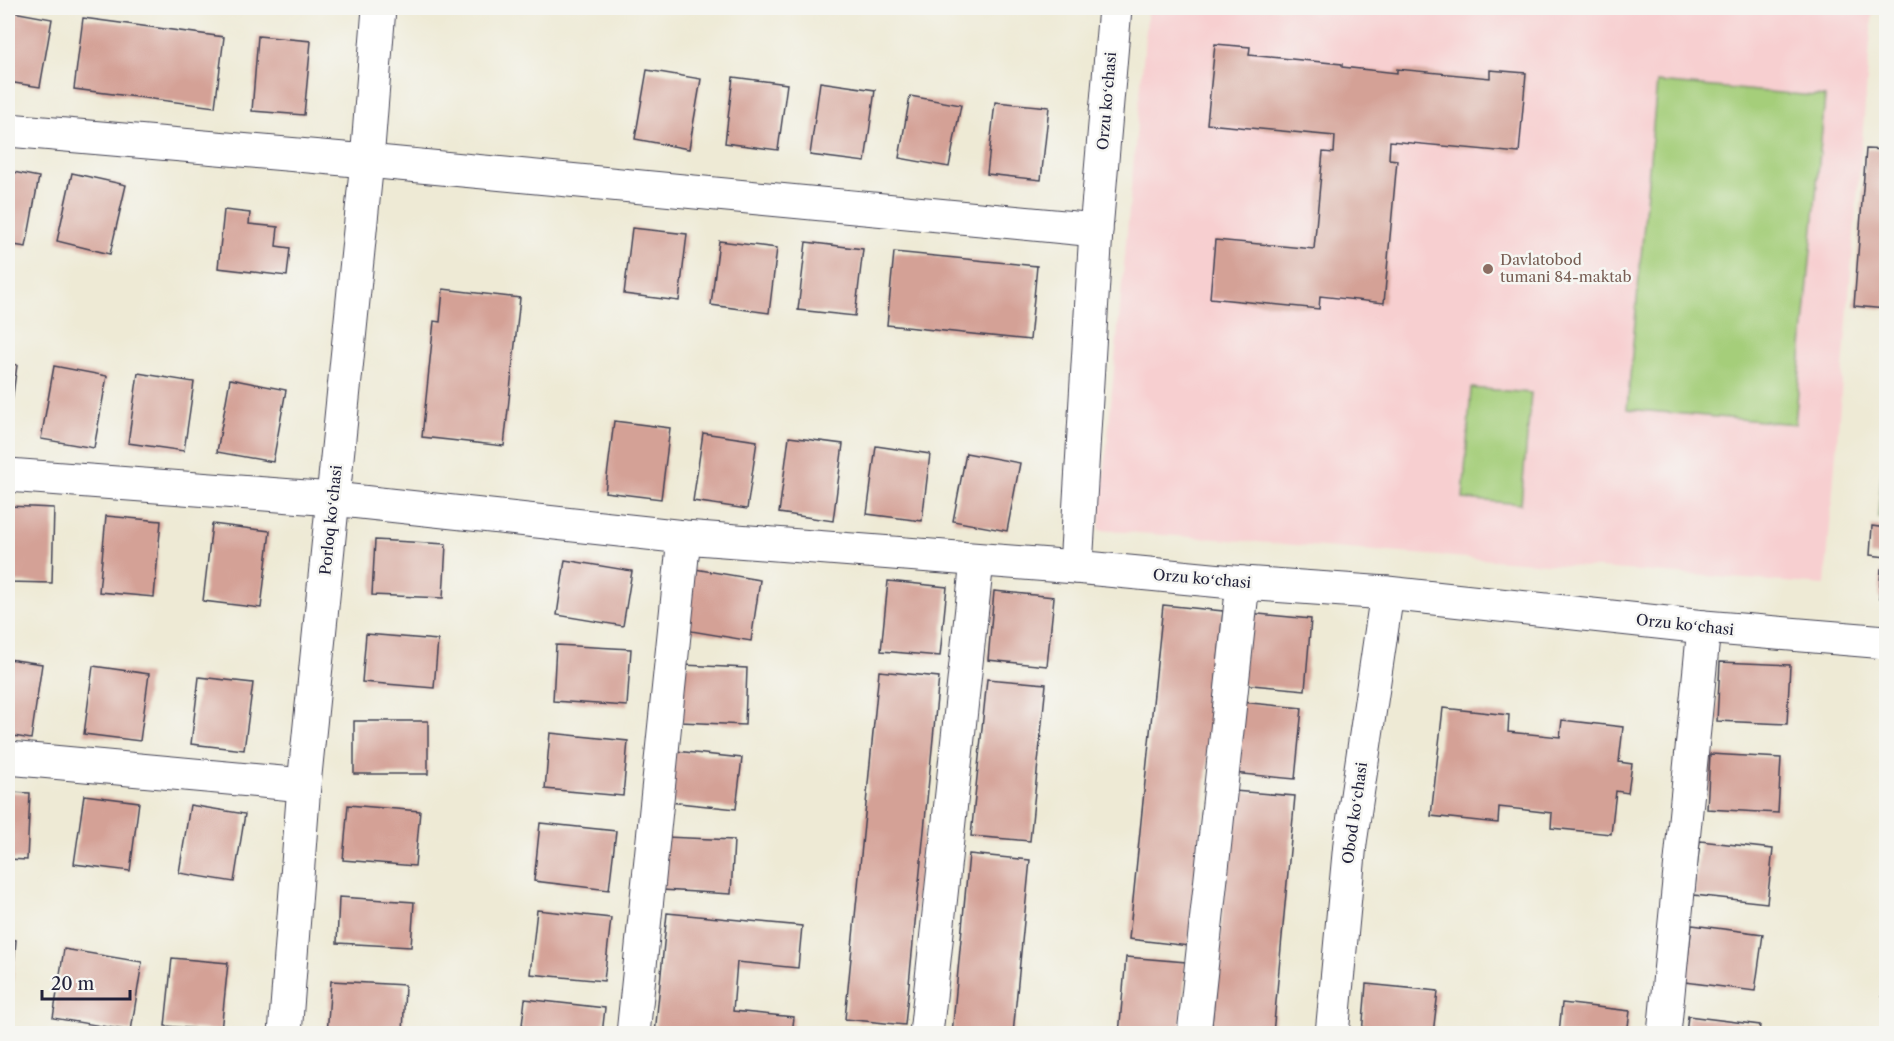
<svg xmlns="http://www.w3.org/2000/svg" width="1894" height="1041" font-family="'Libre Caslon Text',serif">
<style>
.built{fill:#f7cfd0}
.green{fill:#a5ce7a;stroke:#64785a;stroke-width:1.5}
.building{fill:#d4a196}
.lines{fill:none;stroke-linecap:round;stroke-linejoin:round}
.minor-casing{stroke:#414052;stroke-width:35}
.minor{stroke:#fff;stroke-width:33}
.education-dot{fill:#8d6e63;stroke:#f6f6f2;stroke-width:2}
.labels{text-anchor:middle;stroke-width:5;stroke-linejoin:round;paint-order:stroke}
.street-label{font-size:15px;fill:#22223b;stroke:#f6f6f2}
.education-label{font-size:15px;fill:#785e54;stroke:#f6f6f2;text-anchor:start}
</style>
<rect width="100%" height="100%" fill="#f6f6f2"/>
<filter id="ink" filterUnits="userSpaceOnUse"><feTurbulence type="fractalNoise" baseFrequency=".0167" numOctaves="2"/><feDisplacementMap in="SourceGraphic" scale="12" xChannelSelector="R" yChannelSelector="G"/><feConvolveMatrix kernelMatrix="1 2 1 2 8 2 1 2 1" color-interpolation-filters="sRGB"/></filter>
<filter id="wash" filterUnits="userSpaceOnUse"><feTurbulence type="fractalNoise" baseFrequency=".008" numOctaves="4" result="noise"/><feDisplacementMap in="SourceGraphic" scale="24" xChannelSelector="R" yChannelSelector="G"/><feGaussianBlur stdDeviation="1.35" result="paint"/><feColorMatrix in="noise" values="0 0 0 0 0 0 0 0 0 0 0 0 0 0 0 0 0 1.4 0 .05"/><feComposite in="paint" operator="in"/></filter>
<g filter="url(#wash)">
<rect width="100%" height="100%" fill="#eeead5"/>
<path class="built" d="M1148,8H1873L1825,585L1099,530Z"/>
<g class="green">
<path d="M1657,82L1825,97L1795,424L1627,409Z"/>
<path d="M1471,388L1531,393L1521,504L1463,499Z"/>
<path d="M1886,424V519L1878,518Z"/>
</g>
<g id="blocks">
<g class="building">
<path d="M8,11L52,19L40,87L8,82Z"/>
<path d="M83,18L224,37L215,107L74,89Z"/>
<path d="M258,36L311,41L304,115L252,111Z"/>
<path d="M1215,44L1250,47L1249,55L1342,64V67L1397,73V69L1490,78V70L1526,73L1519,153L1390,141L1389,159L1397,160L1384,303L1320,296L1319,309L1210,298L1215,240L1314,249L1323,152L1334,153L1335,136L1207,124Z"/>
<path d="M647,70L701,79L689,149L635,139Z"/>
<path d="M733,77L787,84L778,150L725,143Z"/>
<path d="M820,82L875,90L865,162L810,155Z"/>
<path d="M910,96L961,105L949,167L899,158Z"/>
<path d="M995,102L1049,107L1041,180L987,174Z"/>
<path d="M1866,149L1886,150V309L1854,306Z"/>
<path d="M8,171L39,177L26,247L8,244Z"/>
<path d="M72,173L126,185L110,254L57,241Z"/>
<path d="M224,210L250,213L249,224L278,227L276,246L290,248L287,276L218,268Z"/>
<path d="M632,228L687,234L679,301L624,294Z"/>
<path d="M719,241L777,248L769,313L711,305Z"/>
<path d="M806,242L863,249L855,316L798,310Z"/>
<path d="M894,252L1037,266L1030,340L887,325Z"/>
<path d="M443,289L520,298L504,446L422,437L434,321L440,322Z"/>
<path d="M8,363L17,365L9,424H8Z"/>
<path d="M54,366L107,376L94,448L41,439Z"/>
<path d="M138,373L194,382L184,451L128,443Z"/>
<path d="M230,379L286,390L273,462L217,452Z"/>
<path d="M614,421L670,428L661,499L605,492Z"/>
<path d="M703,433L757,441L747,509L693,501Z"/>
<path d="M789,437L843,444L833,521L779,513Z"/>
<path d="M876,446L930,454L922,521L867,514Z"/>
<path d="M966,453L1020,463L1007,531L953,521Z"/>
<path d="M8,506L54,508L52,583L8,582Z"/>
<path d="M106,516L161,521L154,597L99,592Z"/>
<path d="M212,524L270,531L261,608L203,601Z"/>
<path d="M1872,526L1886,528V557L1870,555Z"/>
<path d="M375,540L446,544L443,598L372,595Z"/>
<path d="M565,560L632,571L623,626L557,615Z"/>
<path d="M689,568L760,580L751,641L679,629Z"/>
<path d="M1881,569H1886V598H1879Z"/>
<path d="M888,581L947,587L940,656L881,651Z"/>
<path d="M994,591L1054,597L1047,666L988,660Z"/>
<path d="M1163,605L1223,611L1189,946L1129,939Z"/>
<path d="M1248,613L1311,619L1305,690L1241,684Z"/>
<path d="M366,634L438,640L434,688L362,682Z"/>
<path d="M556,645L631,649L627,706L553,701Z"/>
<path d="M8,659L42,664L31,739L8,735Z"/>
<path d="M1720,662L1790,665L1787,724L1717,721Z"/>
<path d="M683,665L747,668L745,725L681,722Z"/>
<path d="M93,666L149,674L140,741L84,734Z"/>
<path d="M879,671L939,677L905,1025L845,1019Z"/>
<path d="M199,677L253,683L244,750L191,744Z"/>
<path d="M987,679L1046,684L1030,841L971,836Z"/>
<path d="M1240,702L1302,708L1295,779L1233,773Z"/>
<path d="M1443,708L1509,715L1508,732L1560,737L1562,720L1623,727L1619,762L1632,764L1628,793L1616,791L1611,834L1551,828L1552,813L1499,807L1498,823L1431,816Z"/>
<rect x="354" y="721" width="74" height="53"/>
<path d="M550,733L628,741L623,796L545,789Z"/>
<path d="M675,751L742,758L736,809L669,802Z"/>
<path d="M1710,754L1781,758L1778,813L1707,809Z"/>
<path d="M1234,791L1295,796L1273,1034H1211Z"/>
<path d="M8,792L30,793L27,860L8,859Z"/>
<path d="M84,795L139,802L130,871L74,864Z"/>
<path d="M190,805L245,814L234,882L179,873Z"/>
<path d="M348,805L420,811L415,866L343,860Z"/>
<path d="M540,823L616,831L609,890L534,881Z"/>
<path d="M665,837L734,840L731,894L662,890Z"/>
<path d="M1700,841L1773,849L1767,903L1694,895Z"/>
<path d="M969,854L1030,860L1013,1034H952Z"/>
<path d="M339,897L414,902L411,947L337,943Z"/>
<path d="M537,910L611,918L604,981L530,974Z"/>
<path d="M667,913L802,926L798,968L737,962L733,1011L794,1017L792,1034H655Z"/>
<path d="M1692,925L1763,934L1755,991L1685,982Z"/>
<path d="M8,939L16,940L10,1012H8Z"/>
<path d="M64,949L142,962L131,1031L53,1018Z"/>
<path d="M1126,957L1186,962L1180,1034H1119Z"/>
<path d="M172,958L228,963L221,1031L165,1026Z"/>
<path d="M1885,976H1886V996H1882Z"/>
<path d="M331,981L405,985L403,1034H327Z"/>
<path d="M1366,984L1438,991L1433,1034H1362Z"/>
<path d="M525,999L605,1008L602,1034H521Z"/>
<path d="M1562,1003L1630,1011L1627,1034H1559Z"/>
<path d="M1688,1016L1760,1025L1759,1034H1686Z"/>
</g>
</g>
</g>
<g filter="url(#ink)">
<use href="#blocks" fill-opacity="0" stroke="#414052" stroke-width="1.5"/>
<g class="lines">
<defs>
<g id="minor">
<path d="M1115,8L1096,230L1076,567L1243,583L1387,593L1704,627L1886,642"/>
<path d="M8,130L367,161L1096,230"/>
<path d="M8,475L333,499L684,537L1076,567"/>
<path d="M8,758L304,785"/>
<path d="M285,1034L304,785L367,161L379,8"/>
<path d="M633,1034L684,537"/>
<path d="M926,1034L977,561"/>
<path d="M1194,1034L1243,583"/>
<path d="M1332,1034L1350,843L1387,593"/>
<path d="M1664,1034L1704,627"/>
</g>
</defs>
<use href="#minor" class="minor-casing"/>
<use href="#minor" class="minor"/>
</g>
</g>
<circle class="education-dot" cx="1488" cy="269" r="6"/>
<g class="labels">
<g class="street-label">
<text transform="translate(1107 101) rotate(-85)" y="5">Orzu koʻchasi</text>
<text transform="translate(331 520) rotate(-84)" y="5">Porloq koʻchasi</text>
<text transform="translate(1202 579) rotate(5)" y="5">Orzu koʻchasi</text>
<text transform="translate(1685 625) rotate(6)" y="5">Orzu koʻchasi</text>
<text transform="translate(1355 813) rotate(-82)" y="5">Obod koʻchasi</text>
</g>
<g class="education-label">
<text x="1500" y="265">Davlatobod<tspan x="1500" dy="17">tumani 84-maktab</tspan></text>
</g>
</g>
<rect width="1894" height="1041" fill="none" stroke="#f6f6f2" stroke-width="30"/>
<path d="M42 990v9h88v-9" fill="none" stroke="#22223b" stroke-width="3"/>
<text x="51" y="990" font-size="18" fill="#22223b" stroke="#f6f6f2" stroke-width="4.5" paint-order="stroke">20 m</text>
</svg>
